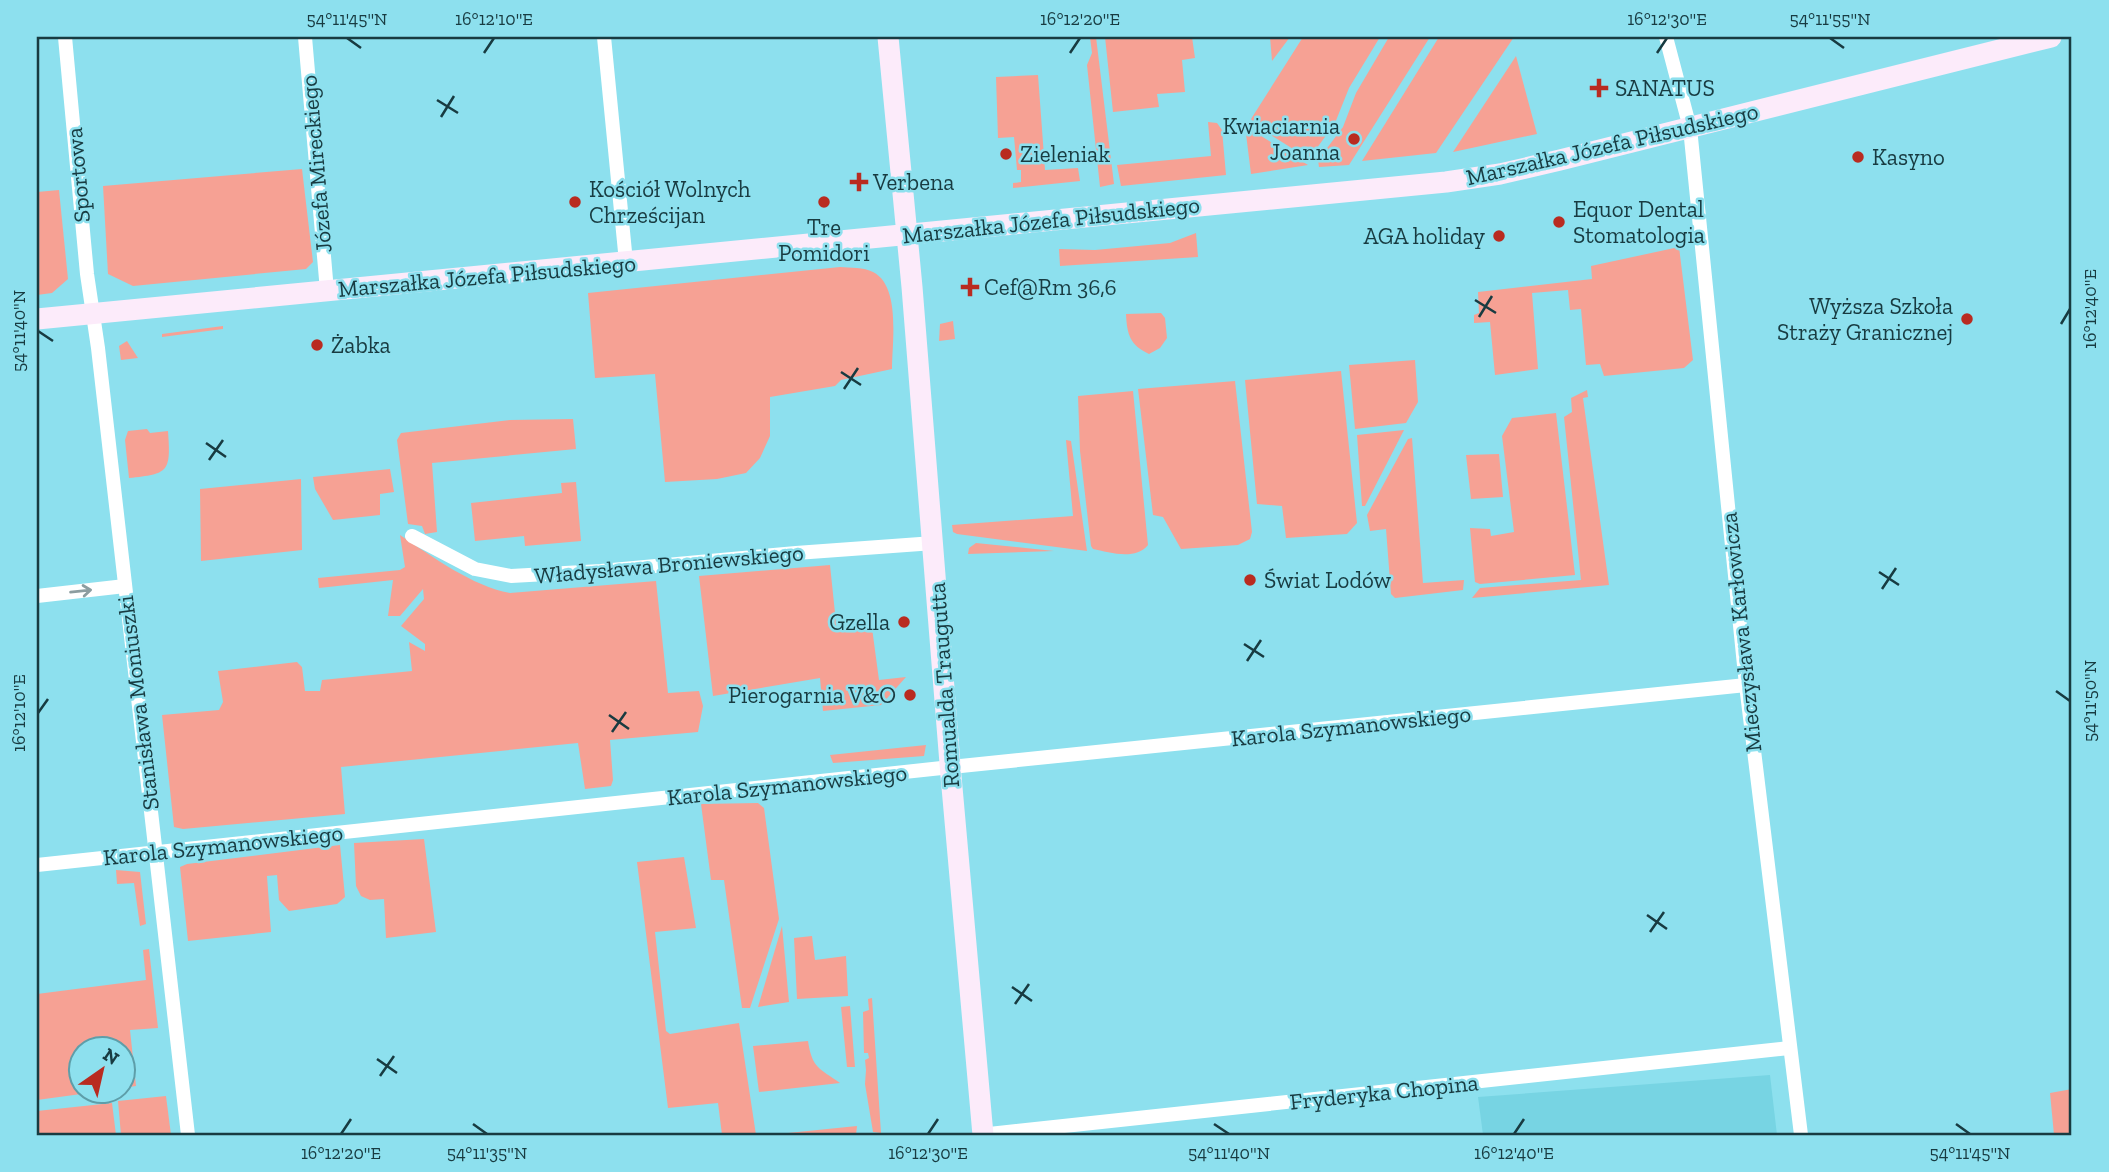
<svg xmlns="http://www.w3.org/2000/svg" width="2109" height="1172" font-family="'Zilla Slab',serif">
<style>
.built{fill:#77d4e3}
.green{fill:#f6a194}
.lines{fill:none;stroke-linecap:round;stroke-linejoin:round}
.street{stroke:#fff;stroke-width:14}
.secondary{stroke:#fcebfa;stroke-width:21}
.oneway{stroke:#8c9da0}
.ticks{fill:none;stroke:#183b41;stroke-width:2.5}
.poi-dot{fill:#b92b20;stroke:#8de0ee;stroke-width:2.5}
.labels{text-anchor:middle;stroke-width:5;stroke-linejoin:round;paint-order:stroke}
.poi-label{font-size:23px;fill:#183b41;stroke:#8de0ee;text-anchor:start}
.street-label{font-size:23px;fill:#183b41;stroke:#8de0ee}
.neatline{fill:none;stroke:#183b41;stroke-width:2.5}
.ticks-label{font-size:18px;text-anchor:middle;fill:#183b41}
</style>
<rect width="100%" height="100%" fill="#8de0ee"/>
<path class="built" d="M1770,1075L1777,1135H1483L1478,1097Z"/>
<g class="green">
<path d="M1090,37H1096L1114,184L1100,187L1087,65L1092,53Z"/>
<path d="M1105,37H1192L1195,58L1182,60L1185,92L1157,94L1159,107L1113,112Z"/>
<path d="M1270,37H1290L1272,61Z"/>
<path d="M1303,37H1380L1349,88L1335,123L1309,159L1255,125L1251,119Z"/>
<path d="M1389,37H1430L1349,165L1319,167L1318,160L1343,127L1356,93Z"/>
<path d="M1439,37H1514L1436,153L1362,161Z"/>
<path d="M1516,56L1537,134L1453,152Z"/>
<path d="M1038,75L1045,170L1078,168L1080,181L1013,188V183L1021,182V170H1017L1014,137L998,138L996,77Z"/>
<path d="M1208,122L1217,123L1222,130L1226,175L1121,186L1117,165L1211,156Z"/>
<path d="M1245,126L1308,165L1251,174Z"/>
<path d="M302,169L313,262L306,269L133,286L108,274L103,186Z"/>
<path d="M59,190L68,279L52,293L37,295V192Z"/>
<path d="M1196,233L1198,257L1060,266L1059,249L1095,250L1170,243Z"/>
<path d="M1679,247L1693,360L1684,368L1604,376L1600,364L1586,365L1581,309L1570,310L1568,290L1532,293L1538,369L1495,375L1490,322L1474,323V315L1479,313L1478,292L1592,279L1591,266Z"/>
<path d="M840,267C850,268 864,267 873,272C901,286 892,343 892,369L841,380L835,386L770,397V436L760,458L746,473L717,479L665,482L655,374L595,378L588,293Z"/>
<path d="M1161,313L1165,318L1167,338L1160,348L1149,354C1130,345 1127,335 1126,314Z"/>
<path d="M953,321L955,339L939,341L940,324Z"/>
<path d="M223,326V329L162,337V334Z"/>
<path d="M127,341L138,358L121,360L119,346Z"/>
<path d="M1415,360L1418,402L1406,423L1355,429L1349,365Z"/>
<path d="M1341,371L1357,523L1347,534L1286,538L1282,506L1257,504L1245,380Z"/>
<path d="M1235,381L1252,532L1250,539L1238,545L1181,549L1163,517L1153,515L1138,389Z"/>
<path d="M1587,390L1588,397L1583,398L1609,585L1472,598L1480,588L1581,580L1564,417L1572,412L1571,398Z"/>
<path d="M1133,391L1148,545C1135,561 1109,552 1093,549L1091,546L1080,451L1078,396Z"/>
<path d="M1556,413L1575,575L1480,584L1475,582L1470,528L1490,529L1491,536L1514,532L1502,436L1512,418Z"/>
<path d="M573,419L576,449L432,463L437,532L425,534L422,526L408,524L397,440L401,433L510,420Z"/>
<path d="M147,429L150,433L168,431C171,472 169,474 129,478L125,440L128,431Z"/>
<path d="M1404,430L1365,506H1362L1357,435Z"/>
<path d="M1412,438L1423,583L1464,580L1463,590L1395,598L1391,594L1386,529L1370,531L1367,515L1408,439Z"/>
<path d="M1066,440L1071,441L1087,551L957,534L953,532L952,525L1073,516Z"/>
<path d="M1499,454L1503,497L1471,499L1466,455Z"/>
<path d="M390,469L394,492L380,494V515L333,520L315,489L313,477Z"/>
<path d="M301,479L302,550L201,561L200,489Z"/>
<path d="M576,482L581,541L525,546L524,536L475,541L471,503L562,493L561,483Z"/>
<path d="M400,535C433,557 472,586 510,593L656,581L668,693L699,691L703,706L698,732L610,740L613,780L611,786L585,789L578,743L341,767L345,814L183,829L174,827L162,715L219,710L223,702L218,671L297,662L302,667L305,691H320L322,680L412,671L409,642L425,651V644L401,626L424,599L423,589L400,616H388L393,580L319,588L318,578L400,570L405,567Z"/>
<path d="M976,543L1054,551L968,554L969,548Z"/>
<path d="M830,565L837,632L872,628L879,680L906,677L881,705L823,711L820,678L713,696L699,576Z"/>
<path d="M926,745L924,756L833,763L830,755Z"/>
<path d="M758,803L764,808L779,919L750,1008H742L724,880H711L701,804Z"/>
<path d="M424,839L436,932L386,938L384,899L370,900L361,896L356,886L354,843Z"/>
<path d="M340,845L345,897L337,904L289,911L279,900L277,875L267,876L271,932L188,941L180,867L187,864Z"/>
<path d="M684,857L696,928L655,932L666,1031L670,1034L739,1023L756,1135H722L718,1103L668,1108L637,862Z"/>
<path d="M116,870L140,872L146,924L140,926L134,883L117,884Z"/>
<path d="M782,926L789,1002L758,1007Z"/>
<path d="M812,936L815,960L846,956L848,996L797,999L794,938Z"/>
<path d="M149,949L158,1028L130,1030L136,1086L123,1088L122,1050H80V1092H96L37,1100V994L146,980L143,950Z"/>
<path d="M872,998L881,1133L873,1132L865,1084L866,1070L865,1060L869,1058L868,1053H864L863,1012L869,1010L868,999Z"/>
<path d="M850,1006L855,1067H847L841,1007Z"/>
<path d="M808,1041C812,1068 819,1068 840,1083L759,1092L753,1046Z"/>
<path d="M2072,1089V1135H2054L2050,1093Z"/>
<path d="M166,1096L171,1135H121L118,1101Z"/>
<path d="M112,1103L116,1135H37V1111Z"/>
<path d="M857,1126L856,1135H768Z"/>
</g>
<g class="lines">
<g class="street">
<path d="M65,37L87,274L98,348L188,1135"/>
<path d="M305,37L327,291"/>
<path d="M604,37L626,262"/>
<path d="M1666,37L1690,128L1746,685L1801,1135"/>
<path d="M412,536L475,569L511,576L601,571L796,553L934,543"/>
<path d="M37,596L125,586"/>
<path d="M37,865L951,767L1746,685"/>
<path d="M980,1135L1789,1048"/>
</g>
<g class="secondary">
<path d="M888,37L912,287L951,776L983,1135"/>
<path d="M37,319L1446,182L1500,174L1560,160L2051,37"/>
</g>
</g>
<defs><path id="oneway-shaft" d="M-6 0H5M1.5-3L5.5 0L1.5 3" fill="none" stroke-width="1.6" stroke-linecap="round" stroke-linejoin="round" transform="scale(1.75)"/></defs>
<use class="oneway" href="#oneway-shaft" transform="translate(81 591) rotate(-6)"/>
<path class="ticks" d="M347,38L361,48M1830,38L1844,48M484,53L494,38M1070,53L1080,38M1657,53L1667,38M437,100L458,113M441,117L454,96M1475,300L1496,313M1479,317L1492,296M2061,324L2070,309M38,331L53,341M841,372L861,385M844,389L858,368M206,443L226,457M209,460L223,440M1879,572L1899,585M1882,589L1896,568M1244,644L1264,657M1247,661L1261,640M2056,691L2070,701M38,713L48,699M609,715L629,729M612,732L626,712M1647,915L1667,929M1650,932L1664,912M1012,987L1032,1001M1015,1004L1029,984M377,1059L397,1073M380,1076L394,1056M473,1124L487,1134M1214,1124L1229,1134M1956,1124L1970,1134M341,1134L351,1119M928,1134L938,1119M1514,1134L1524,1119"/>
<g class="poi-dot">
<path d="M1595.5 77.5h7v7h7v7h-7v7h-7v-7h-7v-7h7z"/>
<circle cx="1354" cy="139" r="7"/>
<circle cx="1006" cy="154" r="7"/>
<circle cx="1858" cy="157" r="7"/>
<path d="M855.5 171.5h7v7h7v7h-7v7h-7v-7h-7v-7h7z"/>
<circle cx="575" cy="202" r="7"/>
<circle cx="824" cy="202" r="7"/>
<circle cx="1559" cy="222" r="7"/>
<circle cx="1499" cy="236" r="7"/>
<path d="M966.5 276.5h7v7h7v7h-7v7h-7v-7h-7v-7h7z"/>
<circle cx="1967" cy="319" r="7"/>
<circle cx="317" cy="345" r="7"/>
<circle cx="1250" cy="580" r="7"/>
<circle cx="904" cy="622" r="7"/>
<circle cx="910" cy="695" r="7"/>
</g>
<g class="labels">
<g class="poi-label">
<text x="1615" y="96">SANATUS</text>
<text x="1340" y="134" text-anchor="end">Kwiaciarnia<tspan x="1340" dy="26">Joanna</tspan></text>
<text x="1020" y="162">Zieleniak</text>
<text x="1872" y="165">Kasyno</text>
<text x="873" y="190">Verbena</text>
<text x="589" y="197">Kościół Wolnych<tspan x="589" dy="26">Chrześcijan</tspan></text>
<text x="1573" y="217">Equor Dental<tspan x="1573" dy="26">Stomatologia</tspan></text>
<text x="824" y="235" text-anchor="middle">Tre<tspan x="824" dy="26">Pomidori</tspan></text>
<text x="1485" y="244" text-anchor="end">AGA holiday</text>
<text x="984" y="295">Cef@Rm 36,6</text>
<text x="1953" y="314" text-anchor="end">Wyższa Szkoła<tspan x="1953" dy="26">Straży Granicznej</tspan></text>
<text x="331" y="353">Żabka</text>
<text x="1264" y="588">Świat Lodów</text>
<text x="890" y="630" text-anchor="end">Gzella</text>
<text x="896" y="703" text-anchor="end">Pierogarnia V&amp;O</text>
</g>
<g class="street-label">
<text transform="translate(1612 144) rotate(-13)" y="8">Marszałka Józefa Piłsudskiego</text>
<text transform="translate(316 164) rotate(-95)" y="8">Józefa Mireckiego</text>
<text transform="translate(78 175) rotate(-95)" y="8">Sportowa</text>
<text transform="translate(1051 220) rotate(-6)" y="8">Marszałka Józefa Piłsudskiego</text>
<text transform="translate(487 276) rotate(-5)" y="8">Marszałka Józefa Piłsudskiego</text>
<text transform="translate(669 564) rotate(-5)" y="8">Władysława Broniewskiego</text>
<text transform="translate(1741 632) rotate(-96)" y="8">Mieczysława Karłowicza</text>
<text transform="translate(944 685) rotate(-94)" y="8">Romualda Traugutta</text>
<text transform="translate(138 703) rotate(-97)" y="8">Stanisława Moniuszki</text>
<text transform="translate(1351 726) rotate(-6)" y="8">Karola Szymanowskiego</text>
<text transform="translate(787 785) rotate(-6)" y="8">Karola Szymanowskiego</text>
<text transform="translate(223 845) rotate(-6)" y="8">Karola Szymanowskiego</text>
<text transform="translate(1384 1092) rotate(-6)" y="8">Fryderyka Chopina</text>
</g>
</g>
<rect width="2109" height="1172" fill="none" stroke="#8de0ee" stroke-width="77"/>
<g transform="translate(102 1070) rotate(34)"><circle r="33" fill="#8de0ee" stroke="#5e9ea9" stroke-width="2"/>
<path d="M0-5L12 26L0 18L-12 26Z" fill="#b92b20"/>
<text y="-10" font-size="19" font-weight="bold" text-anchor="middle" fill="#183b41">N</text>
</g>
<rect x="38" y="38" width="2032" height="1096" class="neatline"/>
<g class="ticks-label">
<text x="347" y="25">54°11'45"N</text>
<text x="494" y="25">16°12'10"E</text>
<text x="1080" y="25">16°12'20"E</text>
<text x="1667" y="25">16°12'30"E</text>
<text x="1830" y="25">54°11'55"N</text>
<text transform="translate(2090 309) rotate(-90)" y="6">16°12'40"E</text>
<text transform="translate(19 331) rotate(-90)" y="6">54°11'40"N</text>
<text transform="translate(2090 701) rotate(-90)" y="6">54°11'50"N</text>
<text transform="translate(19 713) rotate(-90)" y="6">16°12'10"E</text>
<text x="341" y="1159">16°12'20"E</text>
<text x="487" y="1159">54°11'35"N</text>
<text x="928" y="1159">16°12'30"E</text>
<text x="1229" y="1159">54°11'40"N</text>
<text x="1514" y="1159">16°12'40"E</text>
<text x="1970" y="1159">54°11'45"N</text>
</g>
</svg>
